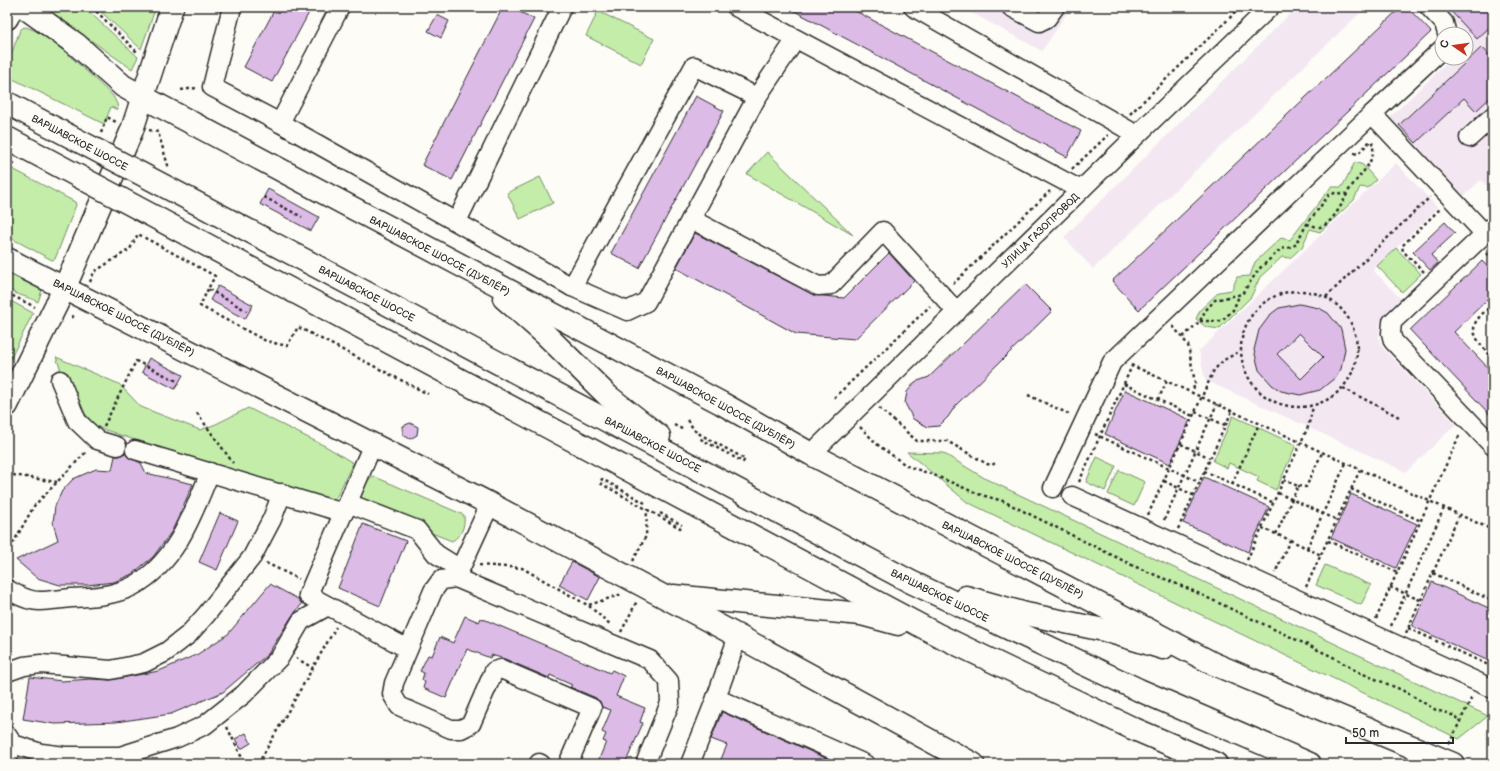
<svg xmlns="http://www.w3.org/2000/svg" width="1500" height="771" font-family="'Balsamiq Sans',sans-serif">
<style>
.built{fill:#f3e8f2}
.green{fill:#c3eda9;stroke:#778c6a}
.building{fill:#dcbbe7;stroke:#2b2b2b;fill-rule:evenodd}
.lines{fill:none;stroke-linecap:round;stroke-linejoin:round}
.minor-casing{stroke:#2b2b2b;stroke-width:21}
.major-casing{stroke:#2b2b2b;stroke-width:25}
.path{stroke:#2b2b2b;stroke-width:2.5;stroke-dasharray:3 3;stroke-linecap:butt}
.minor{stroke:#fdfcf7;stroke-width:18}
.major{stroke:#fdfcf7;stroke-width:22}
.major-bridge-casing{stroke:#2b2b2b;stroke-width:25;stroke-linecap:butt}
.major-bridge{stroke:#fdfcf7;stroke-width:22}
.labels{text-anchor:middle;stroke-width:3;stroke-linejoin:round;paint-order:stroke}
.street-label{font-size:10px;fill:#2b2b2b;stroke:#fdfcf7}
</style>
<rect width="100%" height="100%" fill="#fdfcf7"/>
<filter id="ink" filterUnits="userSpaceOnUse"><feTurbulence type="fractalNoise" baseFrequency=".025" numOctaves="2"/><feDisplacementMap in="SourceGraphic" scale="8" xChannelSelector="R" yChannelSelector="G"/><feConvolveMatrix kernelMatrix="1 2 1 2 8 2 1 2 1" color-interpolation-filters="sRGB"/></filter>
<g filter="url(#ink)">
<g class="built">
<path d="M961,7H1071L1042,51Z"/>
<path d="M1297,7H1366L1093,269L1064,237Z"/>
<path d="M1440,7H1493V193L1481,180L1464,196L1390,117L1452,58H1466V45L1471,40Z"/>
<path d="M1396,163L1438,208L1373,270L1401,299L1380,321L1379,338L1383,348L1456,424L1406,472L1205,380L1199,351Z"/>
</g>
<g class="green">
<path d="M43,7H84L138,57L132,69Z"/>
<path d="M96,7H156L141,49Z"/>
<path d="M598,11L654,39L641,64L586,36Z"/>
<path d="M24,27C46,29 95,80 113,96L117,104L118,110L111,107L104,124L7,76V66L20,30Z"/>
<path d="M767,152L853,235L747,174Z"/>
<path d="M1355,162L1363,165L1376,180L1367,188L1360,187L1354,200L1320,232L1310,229L1302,247L1290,258L1282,257L1260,277L1251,297L1219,329L1206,327L1196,319L1200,310L1219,292L1232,290L1237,277L1250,276L1255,262L1281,238L1290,240L1331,187H1342Z"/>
<path d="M7,166L75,202L76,205L55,259L52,260L7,236Z"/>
<path d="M540,177L553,203L520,219L507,193Z"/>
<path d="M1396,248L1421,274L1402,292L1377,266Z"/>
<path d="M7,268L40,285L42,290L38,302C14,290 7,299 7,268Z"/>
<path d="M7,299L33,313L7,366Z"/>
<path d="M56,357L119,384L141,407L200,430L216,424L248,408L327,447L353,463L336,498L316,509L199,462L94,426L68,389Z"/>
<path d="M1233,416L1296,445L1276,490L1257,481L1259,477L1229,463L1227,468L1213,461Z"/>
<path d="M907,452L943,453L986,479L1488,716L1459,739L967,502Z"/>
<path d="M1097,457L1116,466L1105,491L1086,482Z"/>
<path d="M1119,470L1145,482L1134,506L1108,494Z"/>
<path d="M373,476L464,515C465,527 462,535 452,541L362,506C359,492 362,484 373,476Z"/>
<path d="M1325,565L1371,585L1361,605L1316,585Z"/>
</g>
<g class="building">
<path d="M276,7H312L272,82L244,67Z"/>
<path d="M503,7H510L534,19L452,180L422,165Z"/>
<path d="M787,7H848L1081,131L1067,157Z"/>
<path d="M1401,7H1407L1431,32L1139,310L1112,281Z"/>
<path d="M1447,7H1493V24L1477,39Z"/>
<path d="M437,15L449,21L441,38L428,31Z"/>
<path d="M1482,47L1493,59V95L1476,111L1464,98L1416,143L1399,125Z"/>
<path d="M696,96L724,111L639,268L611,253Z"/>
<path d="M268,189L319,217L311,231L260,204Z"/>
<path d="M1445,222L1455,233L1431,255L1438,263L1430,270L1413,252Z"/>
<path d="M695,233L814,295L844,298L889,253L914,281L855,339L796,334L676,268Z"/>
<path d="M1482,261L1493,272V294L1454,332L1493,373V418L1410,330Z"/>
<path d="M1025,284L1052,311L956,405L948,417L939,426L928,427L913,419L905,403L907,392L915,382L929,377Z"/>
<path d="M218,286L253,305L245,319L210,300Z"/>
<path d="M1299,304L1319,308L1328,313L1341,329L1345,349L1341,369L1336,377L1320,390L1300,395L1281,391L1272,385L1259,370L1254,350L1259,330L1271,314L1279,308ZM1299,333L1323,357L1301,379L1277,354Z"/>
<path d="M149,358L183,375L175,389L142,372Z"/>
<path d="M1125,390L1190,420L1170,464L1105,434Z"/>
<path d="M410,423L418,427L417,435L410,439L403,435V426Z"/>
<path d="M125,453L128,457L141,463L146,473L193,484L172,531L153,557L132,574L114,582L87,585H60L37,578L16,560L58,540L53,523L55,506L62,491L73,479L96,469L112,470L115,456H120Z"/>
<path d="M1204,477L1269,507L1248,552L1183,523Z"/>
<path d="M1351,494L1417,524L1396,568L1331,538Z"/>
<path d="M220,513L238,521L217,570L199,562Z"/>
<path d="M363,524L406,541L380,606L338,588Z"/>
<path d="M572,562L600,577L588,600L559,585Z"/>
<path d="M1432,582L1493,610V663L1412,626Z"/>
<path d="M270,584L298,599L302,604L292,616L268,654L223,692L171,714L116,722L55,724L23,719L30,677L62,681L91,679L110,680L159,671L198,654L228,634Z"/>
<path d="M465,616L479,622L481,618L610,673L612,670L624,676L616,696L645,708L640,722L643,723L625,764H597L606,742L603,741L606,734L602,732L611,710L602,707L596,698L570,687L572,685L550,675L549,678L505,659L491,655L490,658L467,649L446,698L423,688L425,682L422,680L424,673L420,671L428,655L432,656L440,637L453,643Z"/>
<path d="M722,712L839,764H719L727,745L711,739Z"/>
<path d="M246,733L251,743L241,749L235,739Z"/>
</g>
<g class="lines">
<defs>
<g id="minor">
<path d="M232,7L212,87L280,123L572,287L627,311L646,302L757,97L796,39"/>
<path d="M736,7L1081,190"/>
<path d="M913,7L1137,135"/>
<path d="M1011,7L1039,22L1047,18L1055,7"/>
<path d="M1429,7L1444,23L1447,34"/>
<path d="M1442,49L1372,114L1485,234"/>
<path d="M280,123L340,7"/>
<path d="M1469,138L1493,116"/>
<path d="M691,219L818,286L831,285L883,231L957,312"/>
<path d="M457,221L562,7"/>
<path d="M1493,226L1392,322L1391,333L1393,341L1493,446"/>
<path d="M572,287L694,66L757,97"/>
<path d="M60,380L77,421L97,440L117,446"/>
<path d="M373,444L308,595L408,649"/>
<path d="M135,450L344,513"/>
<path d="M811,454L1137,135L1270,7"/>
<path d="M1053,488L1112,362L1372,114"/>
<path d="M1072,496L1493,689"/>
<path d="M348,503L417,530L436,554L460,569"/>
<path d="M490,504L456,578L650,660L669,681L670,703L645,764"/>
<path d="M456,578L441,580L433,591L394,683L392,694L399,706L451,729H461L471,724L494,671L501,669L592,708L568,764"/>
<path d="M7,589C35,606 40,601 71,598C91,597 114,596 133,586C176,563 193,514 210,472"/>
<path d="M738,636L716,698L865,764"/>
<path d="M7,672L24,666L41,664L111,670L144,663L166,652L188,635L206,615L252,557L272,519L282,493"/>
<path d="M13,744L41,753L65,756H120L177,738L205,725L244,694L280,657L301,621L328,606"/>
<path d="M7,760L13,744L7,735"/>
<path d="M539,763L541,764"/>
<path d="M690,764L716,698"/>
</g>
<g id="major">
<path d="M24,7L77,45L123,86L143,97L721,403L811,454L1214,664L1453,764"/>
<path d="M7,18L12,7"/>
<path d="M7,259L490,504L738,636L973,764"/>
<path d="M310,263L911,582L1139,690L1310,764"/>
<path d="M295,292L938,635L1132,728L1216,764"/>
<path d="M504,298L546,335L608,396L659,436"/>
<path d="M7,405L65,287L132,130L172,7"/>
<path d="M673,596L861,614L898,624"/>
<path d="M966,597L1026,614L1104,630L1163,648"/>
</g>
</defs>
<use href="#minor" class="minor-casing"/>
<use href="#major" class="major-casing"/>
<g class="path">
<path d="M92,7L138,53"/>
<path d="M181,90L196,88"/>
<path d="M1130,114L1241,7"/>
<path d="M149,130L158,132L169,169"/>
<path d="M101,133L107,117L116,122"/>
<path d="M1354,153L1358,154L1371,140"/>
<path d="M7,165L12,163L15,164"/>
<path d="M1072,169L1108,135"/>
<path d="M264,197L302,217"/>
<path d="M1307,224C1311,225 1316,227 1320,227C1331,225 1343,203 1347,194"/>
<path d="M1486,253L1493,260"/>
<path d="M1424,272L1403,251L1402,246L1441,208"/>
<path d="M90,282L94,272L130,249L138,234L215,276L208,289L247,311"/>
<path d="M953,284L1050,191"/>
<path d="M208,289L200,306L266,341L287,346L298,327L428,394"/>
<circle cx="1299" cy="349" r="58"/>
<path d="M7,293L35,307"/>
<path d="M1326,297L1430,197"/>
<path d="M1493,304C1488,309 1481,314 1477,320C1467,334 1485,349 1493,358"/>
<path d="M72,318L75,313"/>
<path d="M1200,321H1222L1233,310L1239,296"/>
<path d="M1173,326L1188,345L1195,383L1192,393"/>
<path d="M1183,337L1200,321L1205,311L1215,300L1242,294L1259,269L1281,249L1291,247L1295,245L1307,224L1329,195L1335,193L1347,194C1354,178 1381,161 1371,140"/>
<path d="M1131,365L1493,530"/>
<path d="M1124,384L1193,416"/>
<path d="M1343,388L1399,417"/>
<path d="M1028,395L1071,415"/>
<path d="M834,398L930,306"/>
<path d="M1158,400L1167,381"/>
<path d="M879,408L917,441H947L987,464L992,465L997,462"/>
<path d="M1195,412L1225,425"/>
<path d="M197,413L233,463"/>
<path d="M687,420L696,432L745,459L743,462L699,438"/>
<path d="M674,425L684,430"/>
<path d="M104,426L136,361L177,381"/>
<path d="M860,427L878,445L907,466L934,475L978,494L1003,501L1136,567L1189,589L1333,657L1356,671L1402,690L1436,710L1450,714L1461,720"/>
<path d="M1095,434L1199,482"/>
<path d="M1181,444L1210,458"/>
<path d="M1204,471L1274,503"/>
<path d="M7,474L57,482"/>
<path d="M1164,481L1193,495"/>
<path d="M1079,482L1132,366"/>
<path d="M1232,484L1259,424"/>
<path d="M1298,486L1306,487L1322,453"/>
<path d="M1351,489L1421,521"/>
<path d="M1278,493L1337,520"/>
<path d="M645,503L602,479L600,483L680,528L682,525"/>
<path d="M660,513L682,525"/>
<path d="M1148,515L1214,370L1224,360L1240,351"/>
<path d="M1164,520L1217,404"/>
<path d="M1262,528L1290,540L1275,573"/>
<path d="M1178,529L1232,411"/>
<path d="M1276,534L1298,486L1284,480"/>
<path d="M1290,540L1321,555"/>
<path d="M1328,541L1397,572"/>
<path d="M1307,548L1346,463"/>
<path d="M7,554L34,506L87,451"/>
<path d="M1247,560L1308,427L1313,407"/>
<path d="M633,561L646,536L647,509"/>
<path d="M266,563L299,579"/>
<path d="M479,565L522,568L589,606L611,625"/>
<path d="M1433,573L1493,601"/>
<path d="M1306,587L1360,470"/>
<path d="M1390,587L1420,600"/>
<path d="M589,605L622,594"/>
<path d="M1376,619L1460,434"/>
<path d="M1391,626L1444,508"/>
<path d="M1408,628L1493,667"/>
<path d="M621,632L637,601"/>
<path d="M1406,633L1459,515"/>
<path d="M296,658L313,668"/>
<path d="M227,727L245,764"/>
<path d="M1449,744L1472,697"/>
<path d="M253,764H254"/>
<path d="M258,764L336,627"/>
</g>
<use href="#minor" class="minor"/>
<use href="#major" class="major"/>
<defs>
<g id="major-bridge">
<path d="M7,103L310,263"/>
<path d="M7,138L295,292"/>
</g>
</defs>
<use href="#major-bridge" class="major-bridge-casing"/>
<use href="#major-bridge" class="major-bridge"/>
</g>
</g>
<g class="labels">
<g class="street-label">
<text transform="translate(80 142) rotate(28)" y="4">ВАРШАВСКОЕ ШОССЕ</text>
<text transform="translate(1040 230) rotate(-44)" y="4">УЛИЦА ГАЗОПРОВОД</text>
<text transform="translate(440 255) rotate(28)" y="4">ВАРШАВСКОЕ ШОССЕ (ДУБЛЁР)</text>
<text transform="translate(367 293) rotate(28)" y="4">ВАРШАВСКОЕ ШОССЕ</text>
<text transform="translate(124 317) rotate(27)" y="4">ВАРШАВСКОЕ ШОССЕ (ДУБЛЁР)</text>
<text transform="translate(726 407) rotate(29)" y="4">ВАРШАВСКОЕ ШОССЕ (ДУБЛЁР)</text>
<text transform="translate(653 444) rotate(28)" y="4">ВАРШАВСКОЕ ШОССЕ</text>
<text transform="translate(1013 559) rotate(27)" y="4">ВАРШАВСКОЕ ШОССЕ (ДУБЛЁР)</text>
<text transform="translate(940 595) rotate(26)" y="4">ВАРШАВСКОЕ ШОССЕ</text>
</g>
</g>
<rect width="1500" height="771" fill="none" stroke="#fdfcf7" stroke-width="24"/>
<rect x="12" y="12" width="1476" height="747" fill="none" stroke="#2b2b2b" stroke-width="1.5" filter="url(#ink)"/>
<g transform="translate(1454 46) rotate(283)"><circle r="19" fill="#fdfcf7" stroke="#a9a8a5"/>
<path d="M0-3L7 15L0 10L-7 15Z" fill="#c8321e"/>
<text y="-6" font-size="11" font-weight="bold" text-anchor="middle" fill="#2b2b2b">С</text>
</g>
<path d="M1346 737v6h107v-6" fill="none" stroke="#2b2b2b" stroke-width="2"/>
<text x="1352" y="737" font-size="12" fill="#2b2b2b" stroke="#fdfcf7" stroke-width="3" paint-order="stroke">50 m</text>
</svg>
